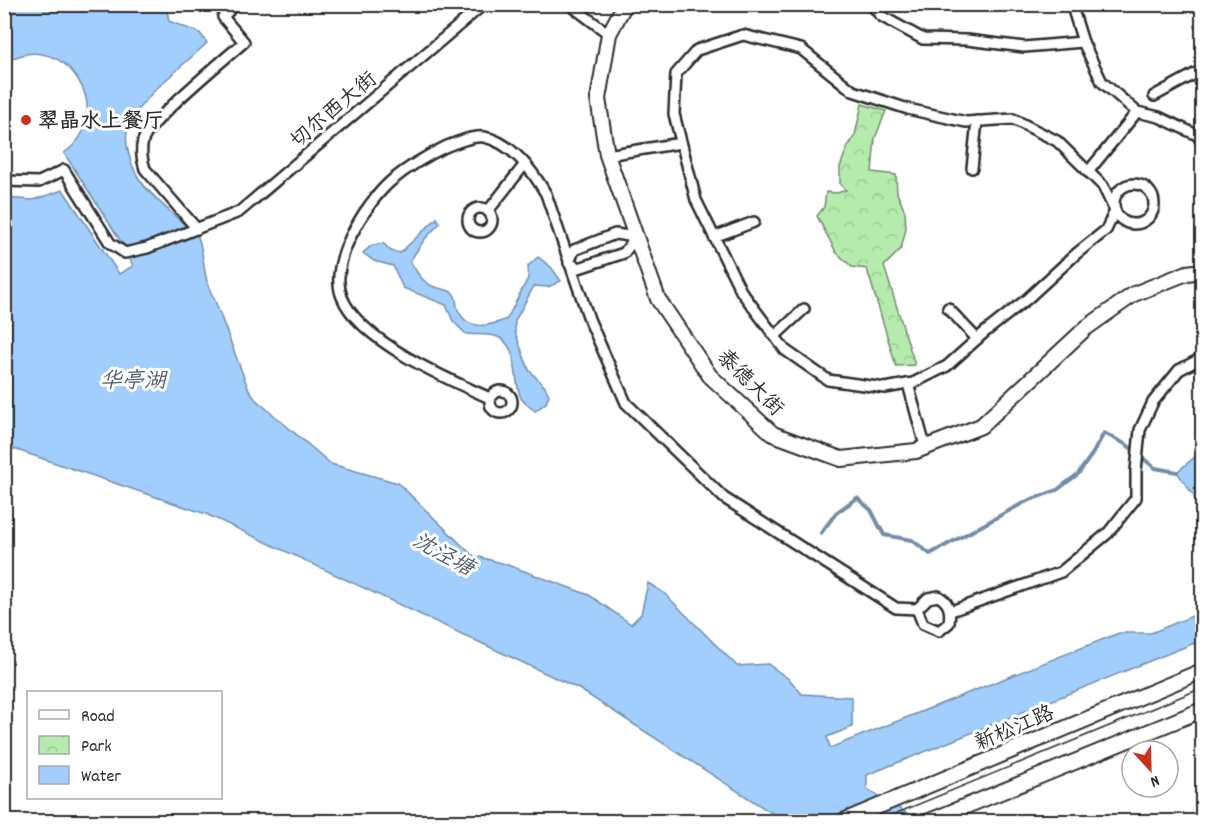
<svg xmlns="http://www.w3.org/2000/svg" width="1207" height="826" font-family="Dekko,'LXGW WenKai TC',sans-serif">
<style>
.park{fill:url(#park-crowns);stroke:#708b6c;stroke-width:1.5}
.water{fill:#a1cefc;stroke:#728da8;stroke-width:1.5}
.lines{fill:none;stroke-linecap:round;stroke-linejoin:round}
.stream{stroke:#728da8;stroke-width:4}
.street-casing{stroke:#2b2b2b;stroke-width:14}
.secondary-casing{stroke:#2b2b2b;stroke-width:18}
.street{stroke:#fff;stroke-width:9}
.secondary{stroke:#fff;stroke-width:14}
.tram{stroke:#2b2b2b;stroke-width:1.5}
.poi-dot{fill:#c8321e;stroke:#fff;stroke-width:2}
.labels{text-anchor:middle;stroke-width:6;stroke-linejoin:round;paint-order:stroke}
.street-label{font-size:21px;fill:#2b2b2b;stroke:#fff}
.poi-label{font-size:21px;font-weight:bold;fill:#2b2b2b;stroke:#fff;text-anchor:start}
.water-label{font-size:22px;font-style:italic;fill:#4e5c6a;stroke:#fff}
</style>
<defs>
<pattern id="park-crowns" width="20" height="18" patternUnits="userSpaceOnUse" patternTransform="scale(1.5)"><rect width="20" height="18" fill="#b5ebad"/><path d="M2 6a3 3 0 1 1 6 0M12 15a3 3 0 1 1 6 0" fill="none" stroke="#9cca95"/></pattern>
</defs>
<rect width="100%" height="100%" fill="#fff"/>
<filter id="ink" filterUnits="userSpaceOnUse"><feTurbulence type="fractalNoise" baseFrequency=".0167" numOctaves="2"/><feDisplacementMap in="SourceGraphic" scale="12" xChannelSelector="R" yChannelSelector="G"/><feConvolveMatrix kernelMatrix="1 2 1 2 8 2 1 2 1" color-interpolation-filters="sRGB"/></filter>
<g filter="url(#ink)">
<path class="park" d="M862,104L886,111L875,138L872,172L896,175L897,193L905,212L906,229L901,249L884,266L915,365L896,366L867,269L852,267L836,252L817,216L824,207L826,192L837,193L846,190L840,184V167L847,148L855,135Z"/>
<g class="water">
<path d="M45,4L83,7L95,4L166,5L169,21L200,33L207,43C185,64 137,100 128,128C123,142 131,165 138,177C147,193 173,214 187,227L192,225C207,247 200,276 214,298L248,388L255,399L331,464L398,483L472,555L505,564L589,595L631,624L641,614L648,583L664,593L737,666L768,664L790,680L802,694L852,697V727L827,737L830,748L1119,633H1151L1202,612V640L867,775V789L920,821H784L579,689L206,514L5,446V198L33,200L63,190L119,274L133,266L124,246L64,153C121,114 63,24 5,63V5H37L41,8Z"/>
<path d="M437,218L440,223L424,240L410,261C417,272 422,283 435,287C440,289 449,289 453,293C457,297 456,305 458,310C468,332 490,326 507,319L528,278V266L538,257L551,267L561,281L548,287L534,286L515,321V332L529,370L545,387L549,395L546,403L535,411C530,407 524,403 521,398C512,379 521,344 495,336C486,334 475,335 466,334L453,321L446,305L403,288L393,266L374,261L363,253L371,246L383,243L391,251L400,253Z"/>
<path d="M1202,451V523L1198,517L1194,496L1177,472Z"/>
</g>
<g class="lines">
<path class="stream" d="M821,533L836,513L857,498L871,510L884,535L912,540L930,554L1025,502L1057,490L1078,474L1093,453L1104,433L1127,445L1155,468L1177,472"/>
<defs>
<g id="street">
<path d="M569,4L609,34"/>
<path d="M871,4L881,16L923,39L967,40L1024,47L1083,42"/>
<path d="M1076,4L1074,13L1083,42L1102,82L1137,112L1159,117L1197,135L1202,142"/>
<path d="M743,35L801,49L853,91L908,109L966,122L1013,119L1057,141L1103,186L1115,211L1106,230L1076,254L1027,299L985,332L947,366L913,383L885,388L828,380L785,350L741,291L696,200L674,114L676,74L697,50Z"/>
<path d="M1154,96L1202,70"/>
<path d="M607,155L681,143"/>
<path d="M972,168L977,121"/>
<path d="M1088,172L1137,112"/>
<path d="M4,181L39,182L64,170L110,243L125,253L147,248L239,212L484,4"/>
<circle cx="1134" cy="204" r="20"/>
<circle cx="480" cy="220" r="12"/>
<path d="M488,211L525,164"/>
<path d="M197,229L145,169C142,160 140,151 143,141C148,121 224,60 244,42L223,17L235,4"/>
<path d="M615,234L636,237L624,253L579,268L569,263L574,250Z"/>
<path d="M714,237L754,222"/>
<path d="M948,308L977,339"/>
<path d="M775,336L804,309"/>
<path d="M908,384L925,446"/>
<circle cx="501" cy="402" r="11"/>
<path d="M490,398C449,380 359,341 342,297C328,263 365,204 391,181C407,168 426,156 445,147C455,143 473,135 484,137C511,142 533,171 546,194L589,319L626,403L724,498L896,608L917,609"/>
<path d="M938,596C949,602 951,610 949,623L939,631L923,624L917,609L928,598Z"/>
<path d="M951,611L1061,572L1108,533L1136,498V471L1140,430L1153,402L1179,370L1202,358"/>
</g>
<g id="secondary">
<path d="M625,4L609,34L598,99L607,155L658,299L710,376L773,434L841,459L916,451L981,426L1086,328L1134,294L1187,273L1202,271"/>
<path d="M841,822L1202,671"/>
<path d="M927,822L1202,710"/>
</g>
</defs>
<use href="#street" class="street-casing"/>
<use href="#secondary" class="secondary-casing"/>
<use href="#street" class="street"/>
<use href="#secondary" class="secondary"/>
<path class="tram" d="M875,822L1202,688"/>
</g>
</g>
<circle class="poi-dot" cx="26" cy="120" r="6"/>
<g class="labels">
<g class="street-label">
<text transform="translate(333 109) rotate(-40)" y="7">切尔西大街</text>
<text transform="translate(751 382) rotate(45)" y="7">泰德大街</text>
<text transform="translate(1014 727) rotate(-23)" y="7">新松江路</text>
</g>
<g class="poi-label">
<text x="38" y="127">翠晶水上餐厅</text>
</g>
<g class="water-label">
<text x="133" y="387">华亭湖</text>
<text transform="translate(444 553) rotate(29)" y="8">沈泾塘</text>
</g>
</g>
<rect width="1207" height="826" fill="none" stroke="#fff" stroke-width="24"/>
<rect x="12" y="12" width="1183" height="802" fill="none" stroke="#2b2b2b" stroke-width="2" filter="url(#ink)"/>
<rect x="27" y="691" width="195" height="108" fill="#ffffff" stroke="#aaaaaa" stroke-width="1.5"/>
<rect x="39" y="710" width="30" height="9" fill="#ffffff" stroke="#aaaaaa" stroke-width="1.5"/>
<text x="81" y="721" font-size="18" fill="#2b2b2b">Road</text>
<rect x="39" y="736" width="30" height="18" fill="url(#park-crowns)" stroke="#aaaaaa" stroke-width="1.5"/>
<text x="81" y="751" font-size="18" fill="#2b2b2b">Park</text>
<rect x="39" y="766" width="30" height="18" fill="#a1cefc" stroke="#aaaaaa" stroke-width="1.5"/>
<text x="81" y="781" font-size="18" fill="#2b2b2b">Water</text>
<g transform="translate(1150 769) rotate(158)"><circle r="28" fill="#ffffff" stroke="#aaaaaa" stroke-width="1.5"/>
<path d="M0-4.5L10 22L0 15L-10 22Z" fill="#c8321e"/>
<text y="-9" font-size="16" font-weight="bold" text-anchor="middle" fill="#2b2b2b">N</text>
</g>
</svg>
